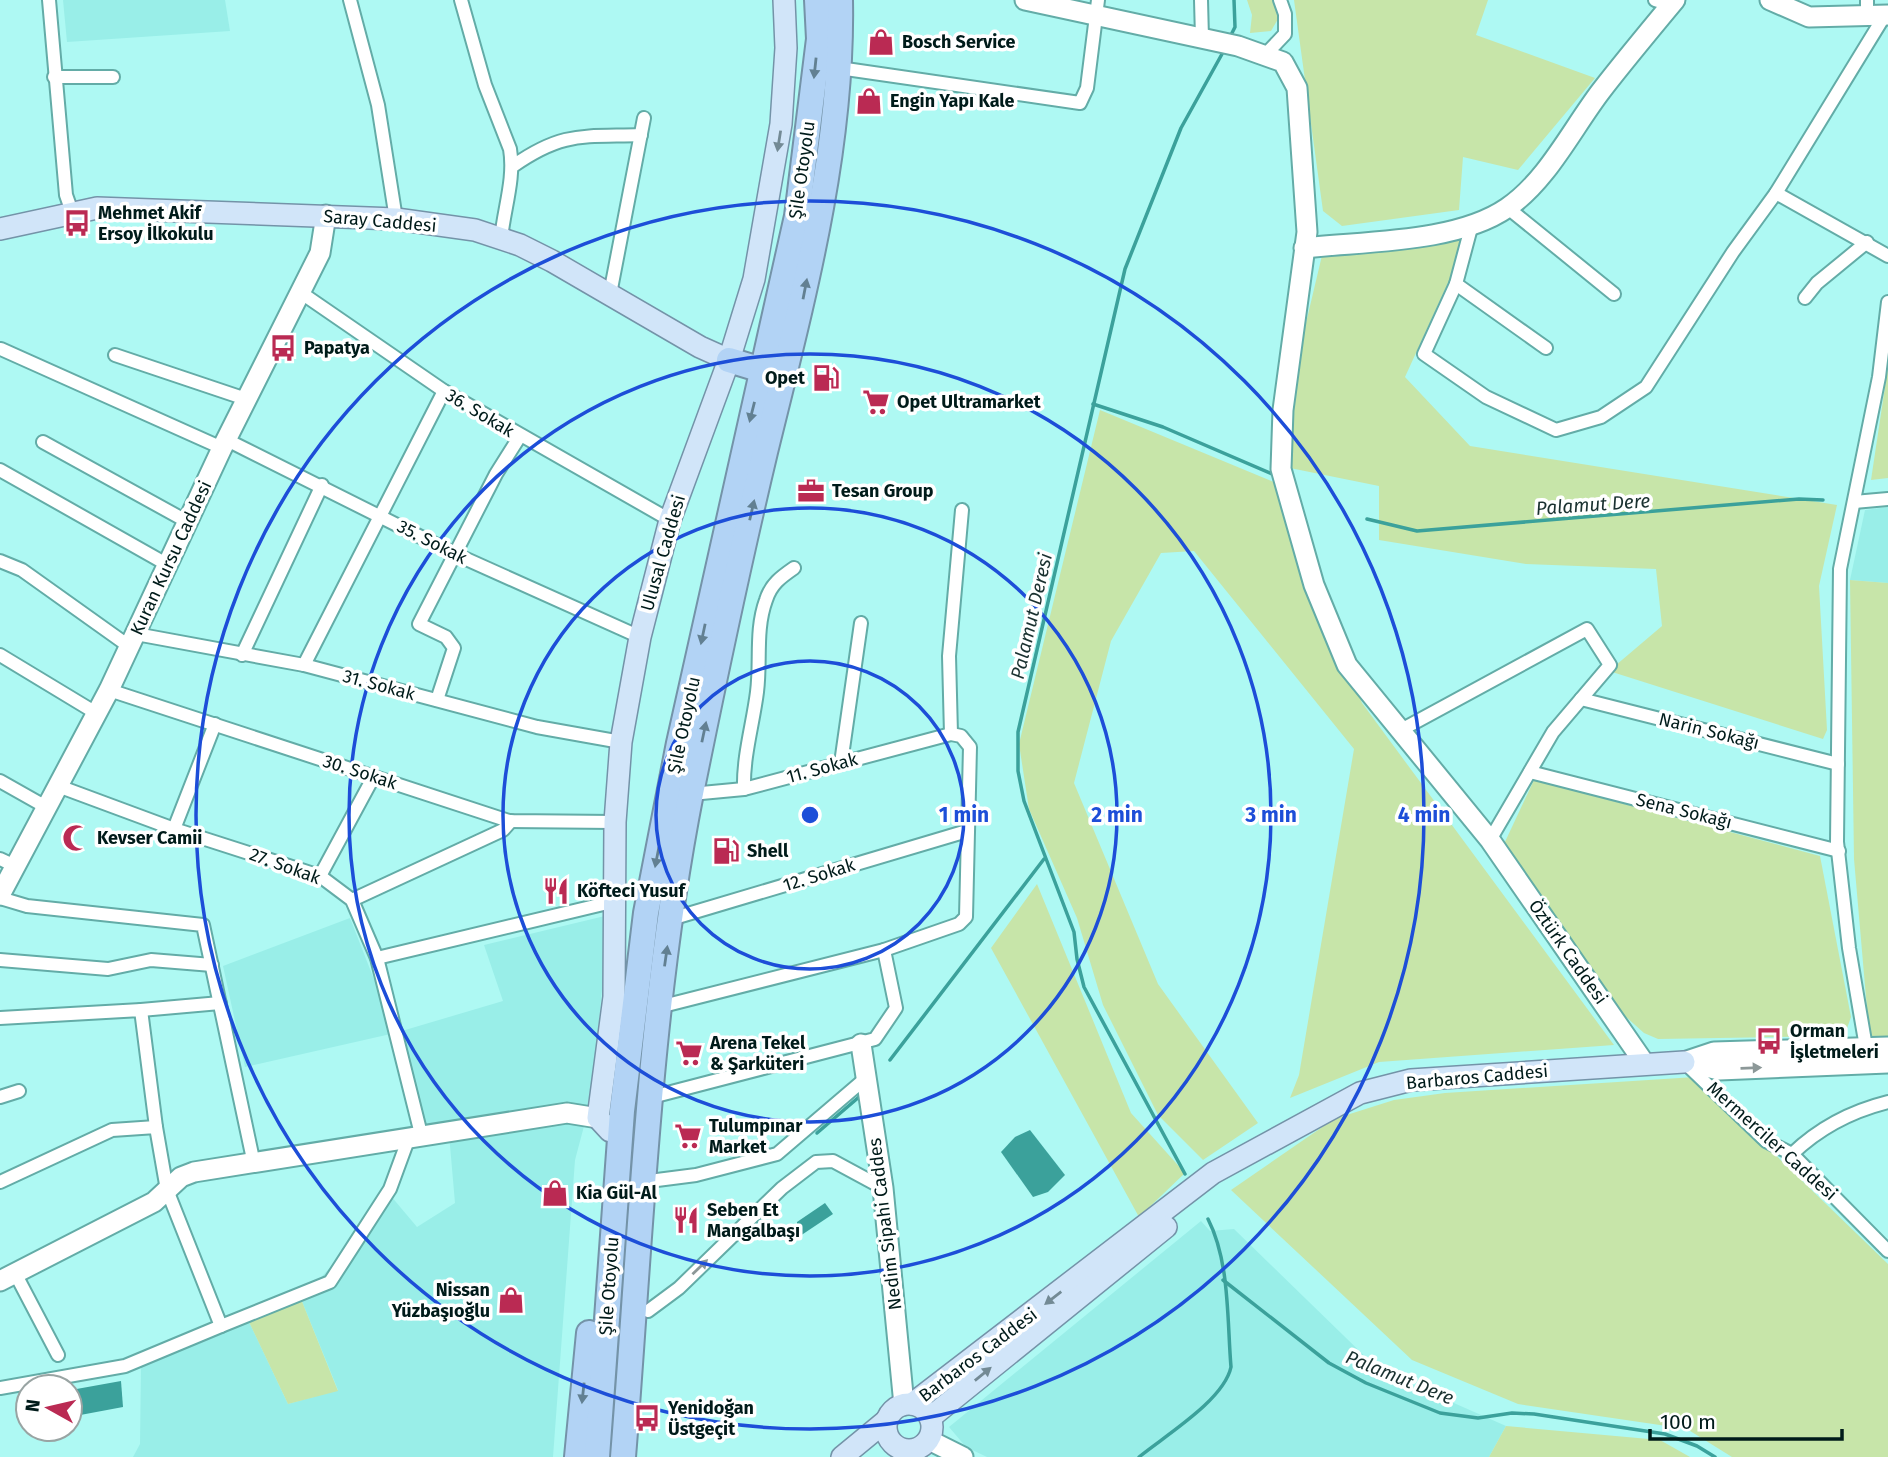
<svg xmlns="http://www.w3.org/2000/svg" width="1888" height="1457" font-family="'Fira Sans',sans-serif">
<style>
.built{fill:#99eee8}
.green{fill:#c7e5a9}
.water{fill:#3ba19b}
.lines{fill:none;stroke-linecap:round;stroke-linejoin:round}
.stream{stroke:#3ba19b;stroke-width:3.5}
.street-casing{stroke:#63aca7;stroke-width:16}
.secondary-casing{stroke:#63aca7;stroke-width:23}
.primary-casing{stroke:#7493a8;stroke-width:24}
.highway-casing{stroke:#7493a8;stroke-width:28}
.street{stroke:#fff;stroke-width:12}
.secondary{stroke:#fff;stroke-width:19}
.primary{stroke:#d1e5f9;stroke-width:21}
.highway{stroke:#b2d3f5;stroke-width:24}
.oneway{fill:#628092}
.oneway2{fill:#738a95}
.oneway3{fill:#8c9898}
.ring{fill:none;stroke:#1d4ed8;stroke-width:3.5}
.labels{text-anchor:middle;stroke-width:7;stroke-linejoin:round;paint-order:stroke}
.poi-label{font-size:18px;font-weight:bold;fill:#001b1a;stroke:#fff;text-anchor:start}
.street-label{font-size:18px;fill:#001b1a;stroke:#fff}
.water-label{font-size:19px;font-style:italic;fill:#1a3130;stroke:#fff}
.centre{fill:#1d4ed8;stroke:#fff;stroke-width:3.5}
.ring-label{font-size:21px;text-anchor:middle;font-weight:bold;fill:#1d4ed8;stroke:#fff;stroke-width:7;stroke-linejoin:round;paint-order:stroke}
</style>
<rect width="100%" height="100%" fill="#aef9f3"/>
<g class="built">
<path d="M63,0H225L230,31L67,42Z"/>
<path d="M1888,507V583L1850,580L1865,510Z"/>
<path d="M609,915L592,1096L575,1160L553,1457H133L140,1444L141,1366L249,1322L288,1404L338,1390L301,1299L337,1260L385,1189L417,1227L455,1203L449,1134L426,1140L395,1033L245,1067L223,966L350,918L395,1033L503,1001L484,945Z"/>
<path d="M1201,1221L1210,1231L1234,1229L1379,1370L1506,1426L1489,1457H987L966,1447L949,1427Z"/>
</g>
<g class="green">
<path d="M1247,0H1274L1278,19L1271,31L1250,33L1252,15Z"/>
<path d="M1294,0H1488L1476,35L1595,78L1518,170L1463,157L1459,210L1342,226L1323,211Z"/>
<path d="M1469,237L1405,377L1470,446L1837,505L1819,586L1827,730L1823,739L1609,671L1662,626L1656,569L1526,564L1379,540V486L1290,468L1282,424L1324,247Z"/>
<path d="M1888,367V478L1871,480Z"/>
<path d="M1100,410L1281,485L1362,703L1614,1045L1379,1062L1290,1098L1299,1075L1354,749L1194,551L1161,553L1111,641L1074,783L1158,984L1258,1123L1203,1160L1158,1115L1103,1005L1077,918L1029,809L1019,744Z"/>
<path d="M1850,580L1888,583V1043H1870L1854,859Z"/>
<path d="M1534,780L1820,856L1851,1017L1846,1031L1834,1036L1658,1039L1644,1033L1625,1016L1504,844Z"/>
<path d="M1037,884L1131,1113L1185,1173L1139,1217L991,948Z"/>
<path d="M1695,1077L1888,1264V1457H1732L1687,1429L1518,1404L1412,1360L1231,1190L1334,1119L1394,1100L1445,1093Z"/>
<path d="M301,1299L338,1391L288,1404L249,1322Z"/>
<path d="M1506,1426L1660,1440L1690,1457H1489Z"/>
</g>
<g class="water">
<path d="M1030,1130L1065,1175L1048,1192L1033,1197L1001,1152L1015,1137Z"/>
<path d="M825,1203L833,1214L797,1238V1222Z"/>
<path d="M121,1381L123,1407L75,1416L71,1390Z"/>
</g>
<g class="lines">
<g class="stream">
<path d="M1232,33L1235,27L1234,0"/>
<path d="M1093,404L1163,427L1272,474"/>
<path d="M1367,519L1417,531L1799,499L1823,500"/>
<path d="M890,1060L1044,859"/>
<path d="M817,1133L859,1097"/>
<path d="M1185,1174L1084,987L1077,959L1074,932L1024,801L1018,771V732L1125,269L1181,128L1222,54"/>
<path d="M1223,1280L1329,1363L1366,1383L1440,1413L1478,1418L1512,1413L1534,1414L1665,1434L1697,1446L1715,1457"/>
<path d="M1139,1457C1166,1435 1224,1400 1231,1367C1227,1320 1230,1262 1208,1219"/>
</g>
<defs>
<g id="street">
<path d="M49,0L66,195L72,212"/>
<path d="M350,0L378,105L396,219"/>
<path d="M461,0L485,85L510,149C515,179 504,208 501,239"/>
<path d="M1201,0L1202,38"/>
<path d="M1655,0L1671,5"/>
<path d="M1867,16V0"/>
<path d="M1266,54L1285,34V14L1280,0"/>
<path d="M839,68L1080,103L1087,88L1098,0"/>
<path d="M54,77H113"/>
<path d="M513,166C563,131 583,137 641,135"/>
<path d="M1776,193L1888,256"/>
<path d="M1508,208L1614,294"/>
<path d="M1472,224L1456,284L1424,354L1486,397L1556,430L1601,417L1646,387L1733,252L1776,193L1885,15"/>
<path d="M1456,284L1546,348"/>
<path d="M300,292L444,391L670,520"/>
<path d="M610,294L644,118"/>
<path d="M1805,298L1817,283L1867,242"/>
<path d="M1,349L222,448"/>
<path d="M115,355L246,399"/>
<path d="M227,440L455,554L640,637"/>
<path d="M43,442L188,522"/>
<path d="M0,470L168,565"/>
<path d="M1854,502L1888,499"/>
<path d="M0,561L22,570L130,647"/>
<path d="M136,634L304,665L537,727L621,742"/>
<path d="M0,655L96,713"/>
<path d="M242,655L322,485"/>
<path d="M304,665L444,391"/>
<path d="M109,690L509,821L615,822"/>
<path d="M1581,699L1838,764"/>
<path d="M437,700L454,648L446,637L419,624L496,474L520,436"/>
<path d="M1401,730L1587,629L1610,665L1553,732L1490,840"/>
<path d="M951,734L949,656L962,510"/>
<path d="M841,763L861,623"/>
<path d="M1530,772L1839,851"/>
<path d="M0,781L46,807"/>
<path d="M58,786L174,829L320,876L352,900L377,958L422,1138"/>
<path d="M744,789C743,756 753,724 757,692C761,661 755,630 766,600C771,584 781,577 794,568"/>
<path d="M174,829L215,724"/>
<path d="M0,859L15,866"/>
<path d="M320,876L374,776"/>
<path d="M0,898L27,906L203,925L254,1164"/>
<path d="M352,900L503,830L511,821"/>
<path d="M671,919L967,831"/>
<path d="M377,958L616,901"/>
<path d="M0,960L108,969L151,960L212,965"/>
<path d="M659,1007L884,950L959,924L966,917L970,747L961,736L951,734L744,789L691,794"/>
<path d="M141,1010L220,1003"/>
<path d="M0,1018L141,1010L156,1127"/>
<path d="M1866,1047L1849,948L1837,842L1840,569L1879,377L1888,302"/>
<path d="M1686,1064L1766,1141L1792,1154L1888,1251"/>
<path d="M0,1097L19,1091"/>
<path d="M652,1097L875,1039L896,1008L884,950"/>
<path d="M1792,1154C1818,1129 1852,1111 1888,1102"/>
<path d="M657,1180L696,1175L777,1154L866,1078"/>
<path d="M0,1182L112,1130L156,1127L167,1190L221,1326L330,1282L390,1189L408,1140"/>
<path d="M15,1273L58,1355"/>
<path d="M648,1311L679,1288L782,1188L816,1162L833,1161L883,1188"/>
<path d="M0,1388L125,1366L221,1326"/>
</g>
<g id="secondary">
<path d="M1025,0L1238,46L1283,62L1297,88L1307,232L1283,410L1281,469L1314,585L1347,665L1490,840L1645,1064"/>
<path d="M1770,0L1809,17L1888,15"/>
<path d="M1304,248C1365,241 1456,243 1507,208C1547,181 1572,129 1601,91C1625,60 1650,30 1675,0"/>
<path d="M0,895L109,690L222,448L320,253L326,215"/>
<path d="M861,1044L883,1188L904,1405"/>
<path d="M1684,1062L1714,1052L1888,1047"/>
<path d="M1685,1062L1719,1070L1888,1063"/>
<path d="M0,1281L154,1202L181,1177L194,1172L567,1113L598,1118"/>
<path d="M929,1440L963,1457"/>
</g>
<g id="primary">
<path d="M0,229L97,208L396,219L475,230L520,245L552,261L700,347L729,360"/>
<path d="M610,1131L598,1118L614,997L615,822L621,742L640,637L670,520L729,360L754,279L781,124L786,48L784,0"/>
<circle cx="909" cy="1427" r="23"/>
<path d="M912,1404L1213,1173L1360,1093L1411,1080L1684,1062"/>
<path d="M931,1417L1166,1227"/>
<path d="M842,1457L887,1420"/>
</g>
<g id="highway">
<path d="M729,360L762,370"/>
<path d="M577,1457L589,1333"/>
<path d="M597,1457L622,1111L646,913L679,743L797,216L819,39L817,0"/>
<path d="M623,1457C641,1236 648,1011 691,793C714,679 738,565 765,452C801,305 843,153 840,0"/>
</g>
</defs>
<use href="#street" class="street-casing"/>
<use href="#secondary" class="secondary-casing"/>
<use href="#primary" class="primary-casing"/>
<use href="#highway" class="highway-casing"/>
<use href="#street" class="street"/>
<use href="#secondary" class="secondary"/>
<use href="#primary" class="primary"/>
<use href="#highway" class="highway"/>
</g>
<defs><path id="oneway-solid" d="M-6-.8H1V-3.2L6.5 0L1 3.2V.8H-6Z" transform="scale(1.75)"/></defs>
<g class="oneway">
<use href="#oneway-solid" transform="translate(815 68) rotate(96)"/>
<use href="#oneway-solid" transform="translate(805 289) rotate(-79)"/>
<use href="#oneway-solid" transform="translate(752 412) rotate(104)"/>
<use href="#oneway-solid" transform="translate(752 510) rotate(-77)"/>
<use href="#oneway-solid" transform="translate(703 634) rotate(102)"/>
<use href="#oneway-solid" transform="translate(704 732) rotate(-78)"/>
<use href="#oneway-solid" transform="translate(657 857) rotate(101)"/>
<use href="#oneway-solid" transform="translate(666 956) rotate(-82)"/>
<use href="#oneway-solid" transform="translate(583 1393) rotate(96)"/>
</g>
<g class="oneway2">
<use href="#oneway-solid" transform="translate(779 141) rotate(99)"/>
<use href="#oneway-solid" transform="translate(1053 1298) rotate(142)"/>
<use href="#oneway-solid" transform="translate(983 1374) rotate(-39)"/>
</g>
<g class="oneway3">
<use href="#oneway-solid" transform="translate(1751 1068) rotate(-2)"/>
<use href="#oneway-solid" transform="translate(700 1267) rotate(-44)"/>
</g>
<g class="ring">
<circle cx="810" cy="815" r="154"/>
<circle cx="810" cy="815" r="307"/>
<circle cx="810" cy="815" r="461"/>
<circle cx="810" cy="815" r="614"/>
</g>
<defs>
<symbol id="shop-bare" viewBox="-9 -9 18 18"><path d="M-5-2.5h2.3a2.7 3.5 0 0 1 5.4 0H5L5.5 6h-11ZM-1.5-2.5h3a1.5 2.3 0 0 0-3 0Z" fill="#ba2a53" stroke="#fff" stroke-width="2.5" paint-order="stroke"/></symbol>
<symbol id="bus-bare" viewBox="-9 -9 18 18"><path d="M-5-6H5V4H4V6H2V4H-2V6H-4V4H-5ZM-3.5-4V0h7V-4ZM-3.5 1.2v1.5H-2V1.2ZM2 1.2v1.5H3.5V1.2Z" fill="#ba2a53" stroke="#fff" stroke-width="2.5" paint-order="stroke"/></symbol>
<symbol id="fuel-bare" viewBox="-9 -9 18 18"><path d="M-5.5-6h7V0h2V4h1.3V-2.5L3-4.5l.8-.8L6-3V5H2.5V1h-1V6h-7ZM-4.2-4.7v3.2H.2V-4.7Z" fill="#ba2a53" stroke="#fff" stroke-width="2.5" paint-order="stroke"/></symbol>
<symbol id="supermarket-bare" viewBox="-9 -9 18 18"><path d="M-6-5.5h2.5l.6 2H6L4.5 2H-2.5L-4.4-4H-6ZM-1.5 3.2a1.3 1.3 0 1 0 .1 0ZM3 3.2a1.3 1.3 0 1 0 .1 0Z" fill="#ba2a53" stroke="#fff" stroke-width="2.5" paint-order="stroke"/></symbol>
<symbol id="office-bare" viewBox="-9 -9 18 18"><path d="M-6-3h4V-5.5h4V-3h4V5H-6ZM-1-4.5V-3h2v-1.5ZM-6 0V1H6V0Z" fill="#ba2a53" stroke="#fff" stroke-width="2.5" paint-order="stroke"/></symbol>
<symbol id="mosque-bare" viewBox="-9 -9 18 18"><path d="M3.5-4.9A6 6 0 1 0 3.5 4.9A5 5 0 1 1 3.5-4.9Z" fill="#ba2a53" stroke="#fff" stroke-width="2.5" paint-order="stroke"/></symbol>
<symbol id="restaurant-bare" viewBox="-9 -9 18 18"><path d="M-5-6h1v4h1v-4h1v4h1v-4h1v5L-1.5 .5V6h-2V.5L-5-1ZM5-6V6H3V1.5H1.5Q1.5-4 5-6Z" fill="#ba2a53" stroke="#fff" stroke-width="2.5" paint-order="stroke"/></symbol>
</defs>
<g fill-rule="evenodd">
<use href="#shop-bare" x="862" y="23" width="38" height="38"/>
<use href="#shop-bare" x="850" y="82" width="38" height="38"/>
<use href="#bus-bare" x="58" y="204" width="38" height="38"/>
<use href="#bus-bare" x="264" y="329" width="38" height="38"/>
<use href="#fuel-bare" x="807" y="359" width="38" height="38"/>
<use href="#supermarket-bare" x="857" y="383" width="38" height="38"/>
<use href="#office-bare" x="792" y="472" width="38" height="38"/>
<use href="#mosque-bare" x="57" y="819" width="38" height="38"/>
<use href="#fuel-bare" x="707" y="832" width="38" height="38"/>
<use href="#restaurant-bare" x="537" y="872" width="38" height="38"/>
<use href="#bus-bare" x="1750" y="1022" width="38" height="38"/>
<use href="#supermarket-bare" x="670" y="1034" width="38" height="38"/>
<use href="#supermarket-bare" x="669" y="1117" width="38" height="38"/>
<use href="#shop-bare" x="536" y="1174" width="38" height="38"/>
<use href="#restaurant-bare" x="667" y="1201" width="38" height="38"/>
<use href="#shop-bare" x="492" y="1281" width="38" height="38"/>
<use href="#bus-bare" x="628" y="1399" width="38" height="38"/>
</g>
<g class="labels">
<g class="poi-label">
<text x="902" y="48">Bosch Service</text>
<text x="890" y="107">Engin Yapı Kale</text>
<text x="98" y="219">Mehmet Akif<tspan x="98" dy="21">Ersoy İlkokulu</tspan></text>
<text x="304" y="354">Papatya</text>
<text x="805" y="384" text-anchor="end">Opet</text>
<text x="897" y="408">Opet Ultramarket</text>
<text x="832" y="497">Tesan Group</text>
<text x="97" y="844">Kevser Camii</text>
<text x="747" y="857">Shell</text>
<text x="577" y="897">Köfteci Yusuf</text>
<text x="1790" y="1037">Orman<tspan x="1790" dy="21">İşletmeleri</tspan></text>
<text x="710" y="1049">Arena Tekel<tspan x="710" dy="21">&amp; Şarküteri</tspan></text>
<text x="709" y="1132">Tulumpınar<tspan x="709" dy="21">Market</tspan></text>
<text x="576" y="1199">Kia Gül-Al</text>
<text x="707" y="1216">Seben Et<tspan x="707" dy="21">Mangalbaşı</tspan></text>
<text x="490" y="1296" text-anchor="end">Nissan<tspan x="490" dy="21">Yüzbaşıoğlu</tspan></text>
<text x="668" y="1414">Yenidoğan<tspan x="668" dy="21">Üstgeçit</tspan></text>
</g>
<g class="street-label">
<text transform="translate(802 170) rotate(-82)" y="6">Şile Otoyolu</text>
<text transform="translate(380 221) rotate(5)" y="6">Saray Caddesi</text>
<text transform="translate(480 413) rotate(31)" y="6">36. Sokak</text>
<text transform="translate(432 542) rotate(27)" y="6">35. Sokak</text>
<text transform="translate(663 553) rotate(-74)" y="6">Ulusal Caddesi</text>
<text transform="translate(171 558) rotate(-65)" y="6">Kuran Kursu Caddesi</text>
<text transform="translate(379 685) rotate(15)" y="6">31. Sokak</text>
<text transform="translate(684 725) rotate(-78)" y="6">Şile Otoyolu</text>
<text transform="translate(1709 731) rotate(14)" y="6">Narin Sokağı</text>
<text transform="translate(822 768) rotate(-15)" y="6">11. Sokak</text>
<text transform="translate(360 772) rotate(18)" y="6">30. Sokak</text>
<text transform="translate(1684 811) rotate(14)" y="6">Sena Sokağı</text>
<text transform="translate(285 866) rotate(20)" y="6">27. Sokak</text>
<text transform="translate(819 875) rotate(-17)" y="6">12. Sokak</text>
<text transform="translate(1568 952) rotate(55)" y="6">Öztürk Caddesi</text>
<text transform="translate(1477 1077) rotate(-5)" y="6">Barbaros Caddesi</text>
<text transform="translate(1772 1141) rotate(42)" y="6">Mermerciler Caddesi</text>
<text transform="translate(885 1224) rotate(-97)" y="6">Nedim Sipahi Caddes</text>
<text transform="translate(609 1286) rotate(-86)" y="6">Şile Otoyolu</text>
<text transform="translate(978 1355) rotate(-37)" y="6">Barbaros Caddesi</text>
</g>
<g class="water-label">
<text transform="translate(1593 504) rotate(-4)" y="7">Palamut Dere</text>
<text transform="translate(1031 616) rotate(-77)" y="7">Palamut Deresi</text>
<text transform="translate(1400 1377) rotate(22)" y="7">Palamut Dere</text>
</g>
</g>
<circle cx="810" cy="815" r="10" class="centre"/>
<g class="ring-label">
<text x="964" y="822">1 min</text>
<text x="1117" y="822">2 min</text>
<text x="1271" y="822">3 min</text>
<text x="1424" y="822">4 min</text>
</g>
<g transform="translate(49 1408) rotate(278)"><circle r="33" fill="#ffffff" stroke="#99a4a3" stroke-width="2"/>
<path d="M0-5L12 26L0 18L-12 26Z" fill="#ba2a53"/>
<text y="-10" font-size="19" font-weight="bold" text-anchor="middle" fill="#001b1a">N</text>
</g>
<path d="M1650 1429v10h192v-10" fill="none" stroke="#001b1a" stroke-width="3.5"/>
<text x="1660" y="1429" font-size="21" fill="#001b1a" stroke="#ffffff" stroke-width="5" paint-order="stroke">100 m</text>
</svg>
